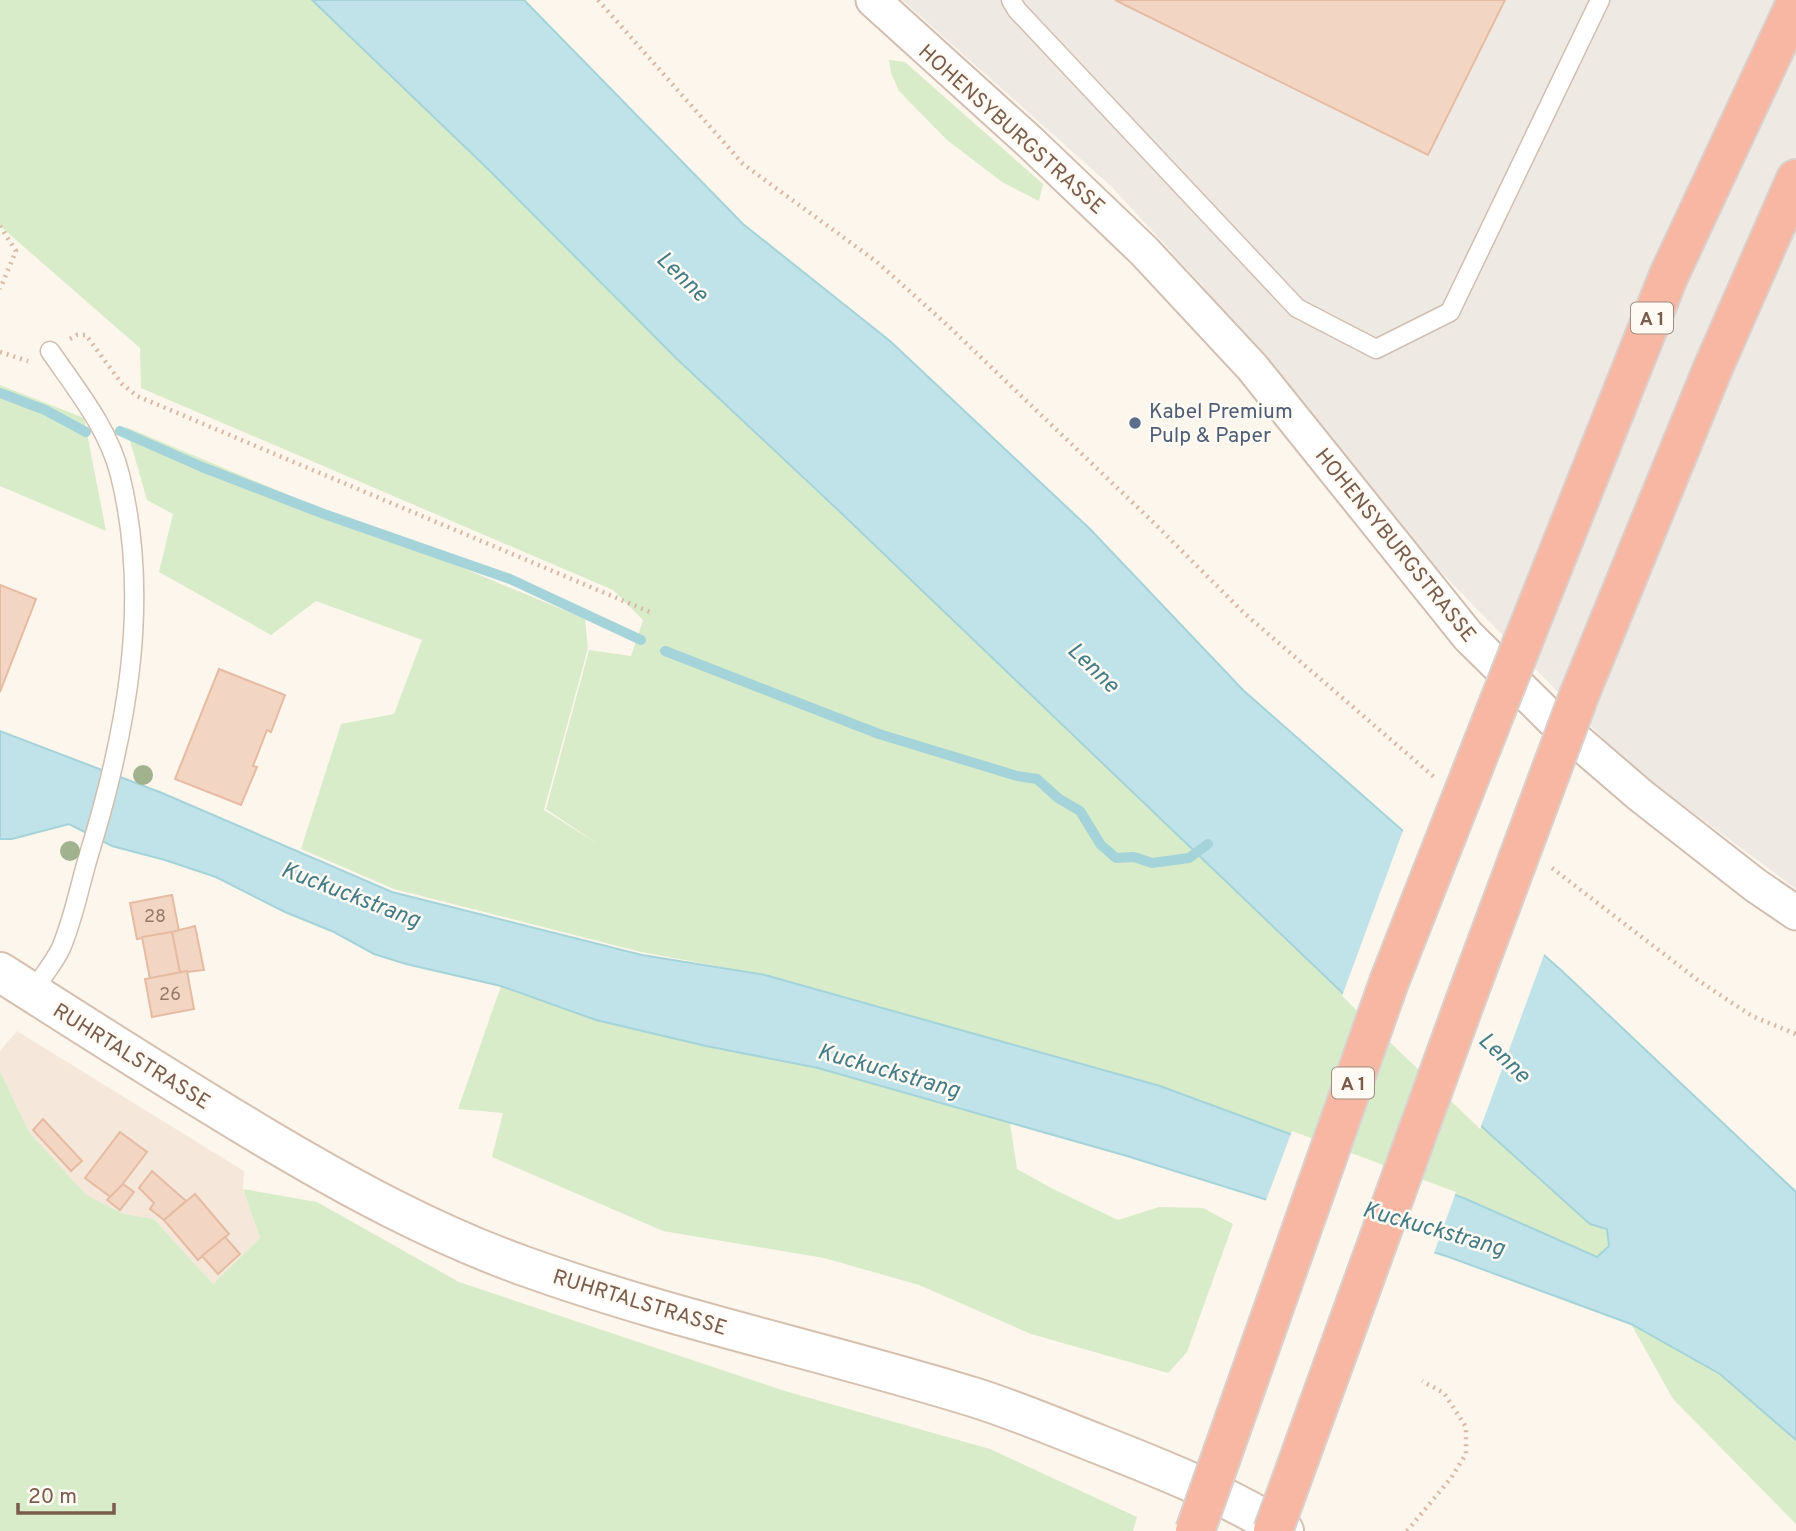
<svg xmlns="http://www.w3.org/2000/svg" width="1796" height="1531" font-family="Overpass,sans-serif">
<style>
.residential{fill:#f5e8da}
.industrial{fill:#efe9e4}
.green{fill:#d8ecc9}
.water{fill:#bfe3e8;stroke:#a5d3da;stroke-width:2}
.pier{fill:#fdf6ec}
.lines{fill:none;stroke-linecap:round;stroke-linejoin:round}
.stream{stroke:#a5d3da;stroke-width:10}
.building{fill:#f3d5c3;stroke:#e6bba3;stroke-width:2}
.service-casing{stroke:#d1beb0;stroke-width:21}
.minor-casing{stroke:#d1beb0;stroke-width:37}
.secondary-casing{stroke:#d6c0b0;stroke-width:42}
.motorway-casing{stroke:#dad1cd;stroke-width:42}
.path{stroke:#d9b8a5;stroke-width:4.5;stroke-dasharray:2 5;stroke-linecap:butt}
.service{stroke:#fff;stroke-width:18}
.minor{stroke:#fff;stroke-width:33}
.secondary{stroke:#fff;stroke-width:38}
.motorway{stroke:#f7b7a3;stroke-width:38}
.motorway-bridge-casing{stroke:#dad1cd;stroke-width:42;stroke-linecap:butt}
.motorway-bridge{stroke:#f7b7a3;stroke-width:38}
.tree{fill:#a0b28e}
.service-dot{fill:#5c6f8a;stroke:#fffaf3;stroke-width:2.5}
.labels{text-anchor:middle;stroke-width:5;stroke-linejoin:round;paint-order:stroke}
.number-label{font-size:18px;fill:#987a6a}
.shield{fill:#fffaf3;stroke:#a28b7f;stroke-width:2}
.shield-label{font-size:19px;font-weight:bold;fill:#7a5c4d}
.street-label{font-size:21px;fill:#7a5c4d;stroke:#fffaf3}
.service-label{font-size:21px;fill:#4e5e75;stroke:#fffaf3;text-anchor:start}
.water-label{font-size:23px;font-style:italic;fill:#437c86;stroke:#fffaf3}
</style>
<rect width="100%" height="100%" fill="#fdf6ec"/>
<path class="residential" d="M17,1031L244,1171L243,1189L260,1238L213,1284L154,1219L124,1214L86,1196L29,1132L0,1071V1051Z"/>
<path class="industrial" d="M902,0H1796V889L1629,765L1434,565L1199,282L1113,188Z"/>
<g class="green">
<path d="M0,0H312L489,170L676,358L1213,867L1607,1229L1609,1246L1597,1257L1466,1199L1160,1086L765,975L641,952L394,889L301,849L341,724L394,714L422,640L316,601L271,635L159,572L173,514L147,500L126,427L585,619L588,648L544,810L598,844L546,809L589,650L631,656L643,620L613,590L141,388L140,348L0,226Z"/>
<path d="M889,60L905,62L1043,184L1039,201L1002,182L947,140L899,91L891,73Z"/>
<path d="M0,385L84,418L106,531L0,486Z"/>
<path d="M501,986L596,1020L706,1046L818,1068L1010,1123L1017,1169L1053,1189L1118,1220L1159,1207L1203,1208L1233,1224L1187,1352L1168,1373L1031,1334L919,1285L824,1258L663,1231L492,1157L503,1113L458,1109Z"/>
<path d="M0,1071L29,1132L86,1195L124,1214L154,1219L213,1284L260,1238L243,1189L317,1202L459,1282L785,1391L990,1449L1137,1517L1133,1531H0Z"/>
<path d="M1631,1324L1720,1374L1796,1440V1524L1673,1399Z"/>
</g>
<path class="water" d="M312,0H524L743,224L890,341L1090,529L1243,690L1562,971L1796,1192V1440L1720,1374L1631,1324L1449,1257L1127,1156L818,1068L706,1046L596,1020L501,986L406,964L374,954L334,932L285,912L216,877L165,860L112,846L69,824L12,839H0V731L162,793L392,892L642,955L765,975L1160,1086L1466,1199L1597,1257L1609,1246L1607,1229L1590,1224L1492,1136L839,511L676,358L489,170Z"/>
<g class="pier">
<path d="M1404,828L1545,952L1480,1129L1342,996Z"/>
<path d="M1292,1131L1456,1192L1433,1256L1265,1203Z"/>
</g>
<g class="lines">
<g class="stream">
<path d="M0,393L45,410L86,432"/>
<path d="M120,431L202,467L324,514L510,579L641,640"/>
<path d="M665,651L879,734L1017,776L1037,779L1058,798L1080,811L1101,845L1116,858L1134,857L1152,863L1189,858L1208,844"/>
</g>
</g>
<g class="building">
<path d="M1115,0H1505L1428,155Z"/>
<path d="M0,585L36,599L0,692Z"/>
<path d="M219,669L285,695L271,732L267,730L253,766L257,767L241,805L175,779Z"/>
<path d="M172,895L179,931L137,939L130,903Z"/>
<path d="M195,926L204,970L180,973L172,932Z"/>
<path d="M172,932L180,973L150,979L142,937Z"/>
<path d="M187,971L194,1009L152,1017L145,979Z"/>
<path d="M43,1119L82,1161L71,1171L33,1130Z"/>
<path d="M120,1132L147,1152L112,1198L85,1178Z"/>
<path d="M152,1171L186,1201L164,1220L150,1209L154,1203L139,1188Z"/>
<path d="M123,1184L134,1192L120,1210L107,1200Z"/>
<path d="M195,1194L229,1234L198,1260L164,1220Z"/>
<path d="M225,1237L240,1254L218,1274L202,1256Z"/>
</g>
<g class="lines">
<defs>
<g id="service">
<path d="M1011,0L1017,10L1297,308L1376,349L1450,312L1600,0"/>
<path d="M32,993C41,978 54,963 61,948C74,918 80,883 90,851C127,730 151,600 120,475C109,429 76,389 50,351"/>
</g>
<path id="minor" d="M873,0L1030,142L1144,251L1252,367L1468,636L1553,720L1640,795L1755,885L1796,913"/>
<path id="secondary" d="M0,972C88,1028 175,1084 264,1137C348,1187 432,1233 524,1266C671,1319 824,1351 973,1397C1015,1410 1057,1428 1098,1444C1162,1469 1227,1495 1284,1531"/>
<g id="motorway">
<path d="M1524,639L1669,275L1796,3"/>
<path d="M1580,693L1713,368L1796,179"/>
</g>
</defs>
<use href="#service" class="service-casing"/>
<use href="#minor" class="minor-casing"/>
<use href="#secondary" class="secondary-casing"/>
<use href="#motorway" class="motorway-casing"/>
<g class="path">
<path d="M598,0L743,164L877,262L945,323L1154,523L1244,613L1434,777"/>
<path d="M0,226L16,251L0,289"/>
<path d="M70,339L77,335H86L122,384L137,396L650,612"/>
<path d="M0,352L28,361"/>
<path d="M1552,868L1699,981L1752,1016L1796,1034"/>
<path d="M1407,1531L1451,1478L1466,1454V1427L1444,1393L1422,1381"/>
</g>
<use href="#service" class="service"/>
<use href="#minor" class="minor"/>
<use href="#secondary" class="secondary"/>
<use href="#motorway" class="motorway"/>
<defs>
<g id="motorway-bridge">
<path d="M1195,1531L1389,982L1524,639"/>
<path d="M1273,1531L1463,1007L1580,693"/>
</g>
</defs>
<use href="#motorway-bridge" class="motorway-bridge-casing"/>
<use href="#motorway-bridge" class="motorway-bridge"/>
</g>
<g class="tree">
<circle cx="143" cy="775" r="10"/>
<circle cx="70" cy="851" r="10"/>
</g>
<circle class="service-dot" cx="1135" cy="423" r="7"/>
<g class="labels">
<g class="number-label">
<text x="155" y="922">28</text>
<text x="170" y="1000">26</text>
</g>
<g class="shield">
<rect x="1631" y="302.5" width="42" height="31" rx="5"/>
<rect x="1332" y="1067.5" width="42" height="31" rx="5"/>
</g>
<g class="shield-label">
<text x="1652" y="325">A 1</text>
<text x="1353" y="1090">A 1</text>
</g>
<g class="street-label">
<text transform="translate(1012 129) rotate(42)" y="7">HOHENSYBURGSTRASSE</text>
<text transform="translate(1396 545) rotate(51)" y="7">HOHENSYBURGSTRASSE</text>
<text transform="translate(132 1056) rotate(32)" y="7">RUHRTALSTRASSE</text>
<text transform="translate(640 1302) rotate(17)" y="7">RUHRTALSTRASSE</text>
</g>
<g class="service-label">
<text x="1149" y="418">Kabel Premium<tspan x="1149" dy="24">Pulp &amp; Paper</tspan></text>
</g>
<g class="water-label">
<text transform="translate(683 276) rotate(44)" y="8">Lenne</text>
<text transform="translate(1094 667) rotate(44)" y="8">Lenne</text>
<text transform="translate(351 894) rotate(21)" y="8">Kuckuckstrang</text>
<text transform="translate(1505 1057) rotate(44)" y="8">Lenne</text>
<text transform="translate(889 1070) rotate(16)" y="8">Kuckuckstrang</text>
<text transform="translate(1434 1228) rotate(16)" y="8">Kuckuckstrang</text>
</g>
</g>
<path d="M18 1503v10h96v-10" fill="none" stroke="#7a5c4d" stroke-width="3.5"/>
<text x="28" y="1503" font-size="21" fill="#7a5c4d" stroke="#fffaf3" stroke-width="5" paint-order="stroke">20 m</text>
</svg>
